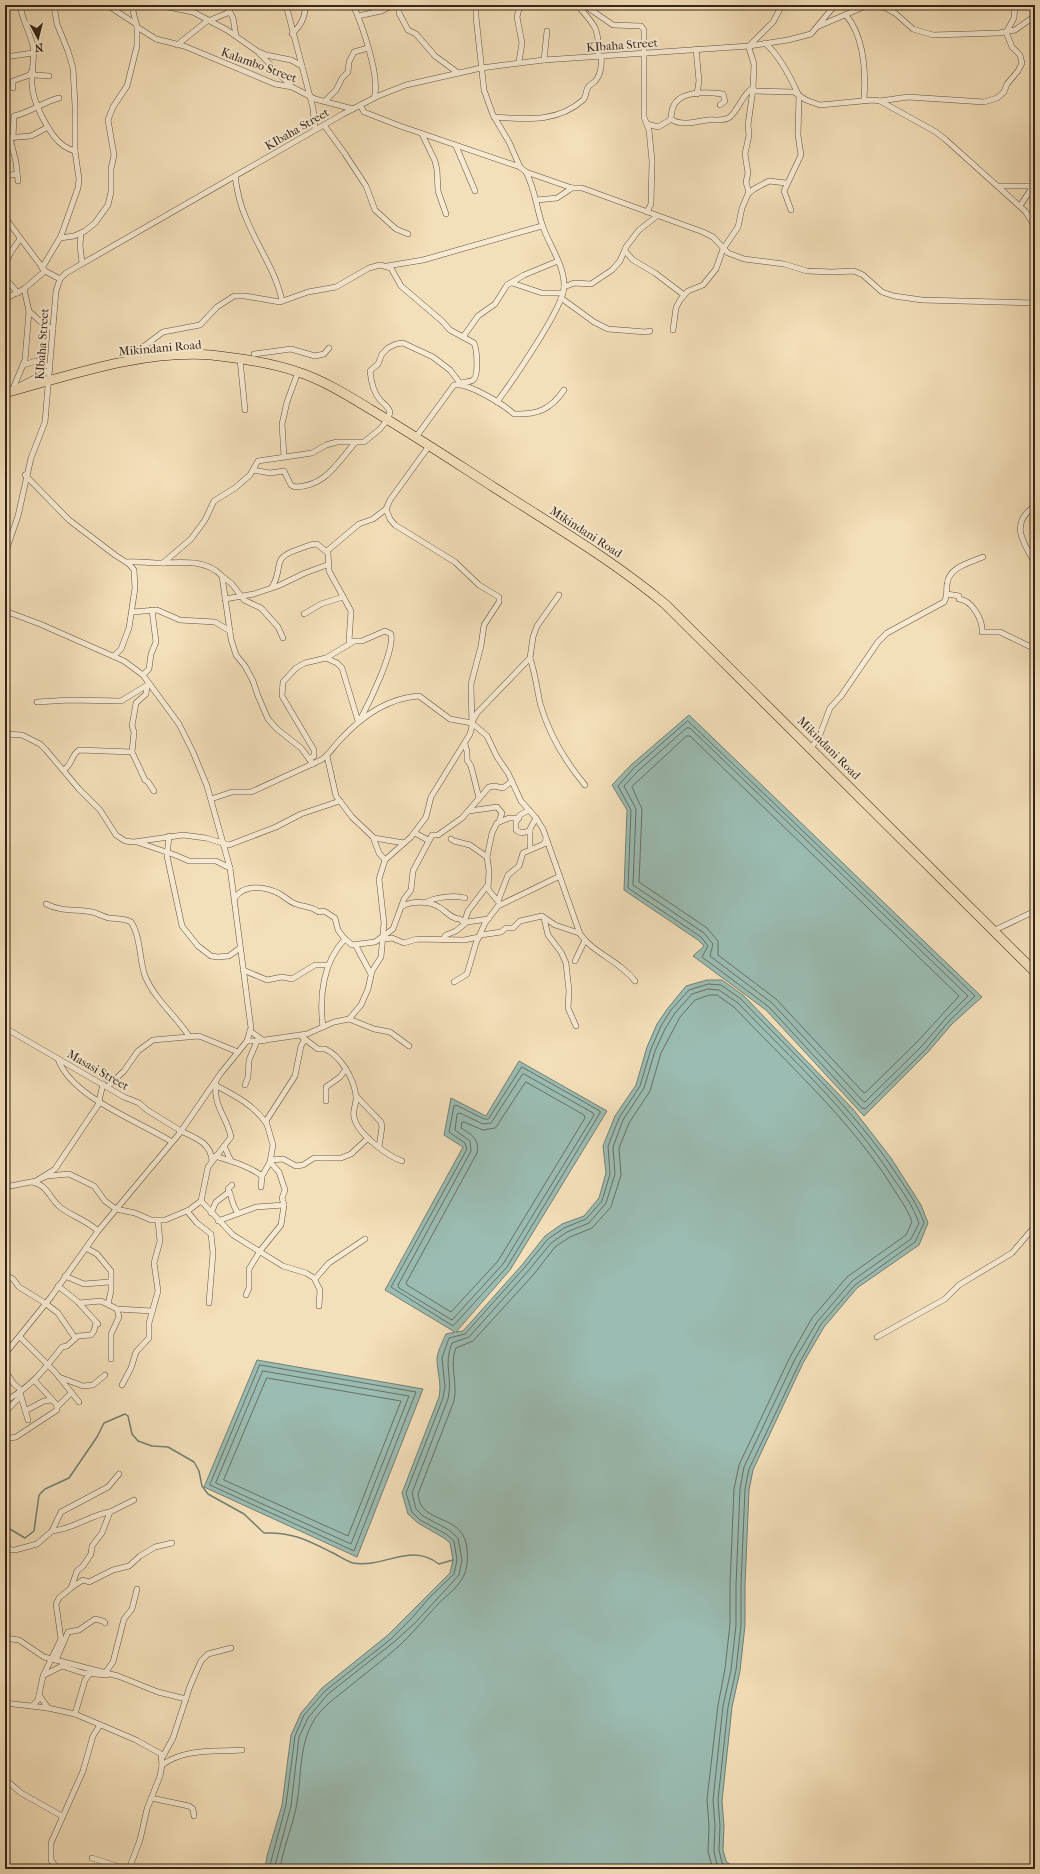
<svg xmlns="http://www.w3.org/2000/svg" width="1040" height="1874" font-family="'IM FELL French Canon',serif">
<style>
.water{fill:#9bbcb2;stroke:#737f74}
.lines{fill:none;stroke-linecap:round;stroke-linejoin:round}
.shore{stroke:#687064;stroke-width:1}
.stream{stroke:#737f74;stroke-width:1.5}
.street-casing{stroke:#655340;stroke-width:6}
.highway-casing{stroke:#362417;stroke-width:10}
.street{stroke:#f7ead2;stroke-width:5}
.highway{stroke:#f3dfb9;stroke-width:9}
.labels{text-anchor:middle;stroke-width:4;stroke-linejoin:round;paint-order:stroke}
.street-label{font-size:12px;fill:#362417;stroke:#f7ead2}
</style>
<rect width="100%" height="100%" fill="#f3dfb9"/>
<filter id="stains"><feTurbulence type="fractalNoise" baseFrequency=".005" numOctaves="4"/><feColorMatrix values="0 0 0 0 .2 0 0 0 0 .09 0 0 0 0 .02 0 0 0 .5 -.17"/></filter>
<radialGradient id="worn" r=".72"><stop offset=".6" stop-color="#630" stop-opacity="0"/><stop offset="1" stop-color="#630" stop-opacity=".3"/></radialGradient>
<g class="water">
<path d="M689,715L982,997L952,1024L928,1052L864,1116L766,1010L693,956L704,946L698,940L624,890L627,810L612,785L631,765Z"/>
<path d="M707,980H722L744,996L853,1109L891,1158L921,1205L928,1223L919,1245L857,1288L824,1327L803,1363L753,1470L749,1490L745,1585V1625L740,1671L732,1707L722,1801L724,1826L723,1850L726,1861L734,1868L751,1869H265L267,1856L282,1805L291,1735L301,1713L322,1688L388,1635L450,1573L453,1560L450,1543L444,1538L418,1523L408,1514L402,1493L439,1397C442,1383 437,1372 437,1358C438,1350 443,1341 446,1334L455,1332L385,1290L463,1147L444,1135L451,1098L486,1116L519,1061L607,1111L510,1270L456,1332L463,1331L522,1265L545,1236L562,1224L584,1216L599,1198L606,1173L603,1146L615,1116L636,1085L647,1047L657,1024L668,1008L686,986Z"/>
<path d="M257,1360L423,1389L357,1557L204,1487Z"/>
</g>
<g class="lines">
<g class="shore">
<path d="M688,721L975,996L949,1021L925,1050L865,1109L862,1108L769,1007L702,957L708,946L701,937L628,888L631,810L618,786L634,768Z"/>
<path d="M687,728H690L968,996L946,1018L922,1046L865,1102L863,1101L772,1003L710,956L713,944L704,933L633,885L636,809L624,786L637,772Z"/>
<path d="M687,736H690L959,996L917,1042L865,1093L863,1092L776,999L718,955V941L707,928L639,882L642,809L632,787Z"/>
<path d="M522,1067L600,1111V1113L507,1267L453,1326L391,1287L467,1149L465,1143L449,1132L454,1106L456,1105L484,1119H488Z"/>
<path d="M524,1074L593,1113L594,1115L503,1264L452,1320L399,1288L398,1285L471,1151L470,1141L455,1130L457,1114L460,1113L483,1124L491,1123L522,1075Z"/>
<path d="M526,1082L584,1115L585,1118L498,1261L451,1312L407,1285L406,1283L477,1153C480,1139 471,1134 461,1128L462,1122H464L483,1130L495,1128Z"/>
<path d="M260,1365L416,1392L354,1551L210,1485Z"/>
<path d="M263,1371L409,1396L351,1544L216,1483Z"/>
<path d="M267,1378L401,1401L348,1536L224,1480Z"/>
<path d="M269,1869L286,1805L295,1736L304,1715L325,1691L391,1639L411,1619L430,1597L454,1574L457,1560L454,1541L446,1534L420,1520L412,1512L406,1493L443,1398L445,1387L442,1358L449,1338L465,1334L525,1267L548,1239L564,1228L586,1219L602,1201L610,1174L608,1146L619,1118L640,1086L651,1049L661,1026L671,1010L689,990L708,984L721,985L741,999C795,1056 854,1109 897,1175C907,1190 918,1205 924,1223L915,1242L855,1285L821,1324L800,1362L749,1469L745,1489L741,1585V1625L736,1670L728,1707L718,1800L720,1826L719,1850L722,1863L729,1869"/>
<path d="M274,1869L291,1806L299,1737L308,1718L328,1694L394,1642L415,1623L459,1575L462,1560L458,1538L449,1530L423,1516L416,1509L412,1493L448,1399C453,1377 443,1365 452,1343L469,1337L529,1270L551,1243L567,1232L589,1223L606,1203L615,1174L613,1147L623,1120L644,1088L655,1051L665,1029L675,1013L692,994L708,989L719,990L738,1003C792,1059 850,1112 893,1178C903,1192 913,1206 919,1223L911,1239L852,1281L817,1322L795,1359L744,1467L740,1489L736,1585V1625L731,1670L723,1706L713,1800L715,1826L714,1851L717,1865L721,1869"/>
<path d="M280,1869C283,1848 292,1828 296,1808C302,1779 298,1748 313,1722C321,1707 337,1697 350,1686C366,1673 383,1660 399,1646C413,1633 425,1618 438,1604C457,1586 470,1579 467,1549C464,1517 432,1523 421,1505C419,1502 419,1497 418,1494L454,1401C458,1382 449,1364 456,1348L473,1341L534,1274L555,1247L570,1237L592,1228L611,1207L621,1175L619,1148L629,1123L650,1091L661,1053L680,1017L695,1000L709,995H717L734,1007C787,1063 845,1115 888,1180C896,1194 907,1207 912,1222L906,1235L847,1277L812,1318L790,1357L739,1465L734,1489L730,1585V1624L725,1669L718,1705L707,1799L709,1827L708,1852L713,1869"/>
</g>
<path class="stream" d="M5,1526L25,1538L34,1531L39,1495L45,1489L69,1478L97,1437L104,1423L125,1414L128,1416L132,1434L138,1441L152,1446L168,1447L194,1462L199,1471L202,1486L208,1494L244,1514L264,1533C292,1532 307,1540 331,1552C338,1555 346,1561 353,1563C386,1568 410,1542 439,1564L453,1560"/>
<defs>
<g id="street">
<path d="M20,5C22,20 30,32 33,46C35,58 31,72 32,85C33,102 49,136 64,146C67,148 71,150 75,151"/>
<path d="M107,5L136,24"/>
<path d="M158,5L193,12L227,30L257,51L266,55L291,60L302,66"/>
<path d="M226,5L233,18L236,36"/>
<path d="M286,5L313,108L315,130"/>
<path d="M353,5C362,24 381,79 374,98"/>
<path d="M378,5L381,11"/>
<path d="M399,5V13L408,30L416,34L435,56L458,73"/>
<path d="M476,5V17L484,90L493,115L509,142L520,167"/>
<path d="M577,5C595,25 600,29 598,56"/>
<path d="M584,5L613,25L641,26L644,30V117L649,130L652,161L651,204L647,212"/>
<path d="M880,5L895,13L913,29L933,35L999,33L1015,30L1035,16"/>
<path d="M846,15C865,38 866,72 864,100"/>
<path d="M358,16L381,11L394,5"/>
<path d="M208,21L230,12"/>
<path d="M819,26L868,5"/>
<path d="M137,27L156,39L184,46L275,84L292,87L315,99L353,109"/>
<path d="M1007,31L1014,18L1015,5"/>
<path d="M292,34C302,24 304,19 306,5"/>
<path d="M765,43C780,56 790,76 798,94"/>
<path d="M177,45L207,21"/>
<path d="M749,46L773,22L782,5"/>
<path d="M749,48L754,64L753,88L755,91L794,92L806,100L820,105L873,100L880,101L936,132L946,140L1025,211L1035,226"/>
<path d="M696,49L699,81L697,94"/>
<path d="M259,53L291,86"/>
<path d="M5,57L33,53"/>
<path d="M544,60L547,31"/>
<path d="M519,62L522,43L517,17L520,5"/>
<path d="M31,72L35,75L49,76"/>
<path d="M13,88V81L32,74"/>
<path d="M325,101L336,90L342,78L348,72L349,62L354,52L368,48"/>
<path d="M880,101L908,97L984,102L997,98L1004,92L1007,84L1018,71L1022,63L1020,55L1012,47L1006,32"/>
<path d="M360,105L364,112L400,126L520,167L526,172L572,188H582L703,232L713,237L728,253L744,259L784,264L807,271L832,272L854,271L863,275L882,292L894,296L922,300L1035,303"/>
<path d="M494,117C526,119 557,123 583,100C587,96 585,90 589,86C591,84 595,82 596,80C601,74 602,63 601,56"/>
<path d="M671,119C682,127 696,121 708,120C716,119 723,122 730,117C739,109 743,93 753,88"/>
<path d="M647,124L658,127L670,120C672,116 671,110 674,105C682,90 708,92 723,94L725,101L720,105"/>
<path d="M324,125L345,154L366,186L375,210L396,229L408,234"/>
<path d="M422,134L435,161L437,170L438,191L446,214"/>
<path d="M5,138L31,136L48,127"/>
<path d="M10,138L16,162L18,181"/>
<path d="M13,138L14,116C31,112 43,102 59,98"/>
<path d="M456,146L475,191"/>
<path d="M5,176L17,174"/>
<path d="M235,176C237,191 240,205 246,218C257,246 276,271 282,301"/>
<path d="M999,186H1035"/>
<path d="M749,193L746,182L748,173L745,154L749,135L748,125L753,89"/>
<path d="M537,200L557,198L572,188"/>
<path d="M1020,206L1033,186"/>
<path d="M791,210L784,191L801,155L798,135L799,95"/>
<path d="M5,220L9,223L45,271L60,279"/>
<path d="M81,233L80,245L82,263"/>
<path d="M60,238L74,236L85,231L95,223L108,205L111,192V169L114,155L108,120L113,107L127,86L137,46V27L133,11L135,5"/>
<path d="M625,251L633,260L655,273L684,295"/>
<path d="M5,264L11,252L20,239"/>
<path d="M387,266L423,260L542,226"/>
<path d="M42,268L61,236L78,188L79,179L75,151V106L73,68L68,51L57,24L54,5"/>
<path d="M5,278L18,293"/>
<path d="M512,283L542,293H563"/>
<path d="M564,287L574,283L591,284L612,270L620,261L626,247L639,230L657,216"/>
<path d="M561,298L594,322L608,329L646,332L650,331"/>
<path d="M5,299L24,289L45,271"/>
<path d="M29,311L43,324L53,329"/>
<path d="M673,330L676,308L680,300L688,291L703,285L716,269L723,249L738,227L742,208L748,194L754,189L769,181L786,183"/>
<path d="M463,337L478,316L495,304L507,285L524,275L558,261"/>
<path d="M254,354L291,349L315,356L324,354L329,348"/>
<path d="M127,359L163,332L200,325L217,307L234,296H245L280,302L308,292L336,287L369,268L380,265L391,268L401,286L442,321L450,330L474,343C477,349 479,376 473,380C469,383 463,381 458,384"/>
<path d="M240,359L245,410"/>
<path d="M23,365L36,361L50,367"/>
<path d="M19,386L50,370"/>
<path d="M12,391L25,360L29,311L24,289"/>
<path d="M497,402C511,383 564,307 564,287C565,265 548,244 542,224C536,206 535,189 526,172"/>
<path d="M416,437L454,385C469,383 503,404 514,414C538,415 551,409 564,390"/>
<path d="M284,456L282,424L287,402L298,372"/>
<path d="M253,470L270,473L284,471L291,485L295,487C326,486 336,464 355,443"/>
<path d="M25,475L69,520L115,555L129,564L134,570L135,588L129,628L121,649L114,656"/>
<path d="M1035,506C1009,523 1023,543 1035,563"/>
<path d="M327,551L359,524L373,519L386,509"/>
<path d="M5,554L18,516L31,458L45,422L56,291L60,279L66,273L343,114L378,96L406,85L481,68L544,60L749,46L788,40L811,34L835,5"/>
<path d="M127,562C137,561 147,563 157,563C180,563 205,558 222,576L231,639L236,655L245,666L253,681L258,696L268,719L277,729L301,748L313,764"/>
<path d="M163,563L191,539L205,520L214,501L235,488L250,475L258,461L312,453L326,445L337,442H364L380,429L388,419L390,412C388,406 384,404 380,400C373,392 371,381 370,371L378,364L382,354L388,348L396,344L403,343L433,357L450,370L460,383"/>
<path d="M222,576L232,584L244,600L261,608L278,627L283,638"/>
<path d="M272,587C285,566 269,559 299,549C305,547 310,544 317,544L328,553L329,571L351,611L349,641H362L385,631L391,634C395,650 369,703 361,718"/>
<path d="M947,594L959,596V599C972,600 983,620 982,632H1000L1035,649"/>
<path d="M225,599L254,594L278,586L305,573L327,565"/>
<path d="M5,611L40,624L124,661L143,675L179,724L193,752L207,786L230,868L251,1028L247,1041L221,1073L179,1134L98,1231L51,1297L5,1354"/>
<path d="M132,612L157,610L180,620L215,622L230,631"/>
<path d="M304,614L321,604L343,597"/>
<path d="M326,658L337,663L342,668L358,721"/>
<path d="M530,658C535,673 537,688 540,703C549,735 564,760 585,785"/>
<path d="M143,675L149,669L151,654L156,642L152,610"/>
<path d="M147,686L146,694L136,703L132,726L134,732L132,752L145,780L148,782L154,791"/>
<path d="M37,702L70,700L121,701L149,684"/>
<path d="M472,722L477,713L530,658L533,637L537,626L559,595"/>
<path d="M5,734L22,735L40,744L46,750L79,789L100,810L116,835L125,841L134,842L183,835L206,838L229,845L276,827L301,814L340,801"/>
<path d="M465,744L467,752V760L471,766L479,798"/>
<path d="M811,748L819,737L830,708L841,696L878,642L887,633L944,602C948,596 946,591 947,584C949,567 969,563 983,557"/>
<path d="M327,756L336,796L352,817L373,837L379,853L385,860"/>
<path d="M309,759L314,756V750L282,696L283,682L296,668L305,663L326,658L353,642"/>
<path d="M63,770C72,766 71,755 79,750L132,752"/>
<path d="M211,799L232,792H251L321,760C329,755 333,747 340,740C361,717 387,698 419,696L450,719L472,723L487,736L497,757L508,773L521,801L536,818L543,829L580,934C593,953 620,961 635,981"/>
<path d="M529,810L520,815L516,822V830L521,833L530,831"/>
<path d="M469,811L497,807L502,813L499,822"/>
<path d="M415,833L428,840"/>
<path d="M169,836L167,856L182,926L198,946L211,956L218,957L229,956L240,948"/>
<path d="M374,838L404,843"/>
<path d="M451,839L454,841L470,845L487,857L489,871L488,889L500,904"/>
<path d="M137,842L175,855L189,861H216L230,868"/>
<path d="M530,846V829L536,818"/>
<path d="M487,857L492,833L497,823L509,818H519"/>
<path d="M235,898C244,883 267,887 280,894C286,898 290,902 296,904C306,908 309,905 319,912L324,911L335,918L338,930L344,938L352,945L375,942L393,929L404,899L411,890L413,871L432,835H438L462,818L489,787L494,786L503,788L512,781"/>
<path d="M498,901L508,875L519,866L523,853L544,844L546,839"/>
<path d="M425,903C434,897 455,895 465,898"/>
<path d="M46,904C62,912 76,909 92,912C98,913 103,917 109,918C117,919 123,918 131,922C141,937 139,959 145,976C155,1000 176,1016 189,1036"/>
<path d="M403,906C412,901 430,901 439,907C446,911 451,919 460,919L464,923"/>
<path d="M5,911L6,906"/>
<path d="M544,918L548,935L561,952L566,963L569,991L568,1008L576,1026"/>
<path d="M464,923L468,911L487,886"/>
<path d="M993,931L1035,911"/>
<path d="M481,935L501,932L506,928H513L520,921L542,916L555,925L579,933"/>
<path d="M383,939L392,938L404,943L417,939L464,940L479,937"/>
<path d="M443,939L446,935L456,931L467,922L488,919"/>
<path d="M356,946L371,974"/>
<path d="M575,961L585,940"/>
<path d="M243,970L267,980L282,977L292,979L315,965H327"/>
<path d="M454,982L467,974L476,943L485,923L498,906L560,876"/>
<path d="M349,1019L374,1029L390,1032L409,1046"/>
<path d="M323,1027C319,996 323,962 345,939"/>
<path d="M5,1028L124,1097L139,1103L147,1110L181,1131"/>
<path d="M250,1031L264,1041"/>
<path d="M302,1037L318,1049H325C341,1056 354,1079 356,1096C357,1104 352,1110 354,1117C357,1134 388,1156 402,1161"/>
<path d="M247,1041H258L307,1034L334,1022L349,1019L361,1005L368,989L372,971L381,957L384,923L379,879L385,860L411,837L426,817L431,797L470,734L472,726L471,684L481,646L484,625L499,602V597L479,585L455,562L395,525L390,519L386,509L390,500L429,446"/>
<path d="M58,1059C72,1098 139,1121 172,1142"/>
<path d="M215,1085C234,1095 254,1105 266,1123"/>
<path d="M245,1085L248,1077L249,1060L257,1041"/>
<path d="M107,1087L124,1071L138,1051L153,1040L199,1036L238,1052"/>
<path d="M356,1096L381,1122L382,1127L379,1147"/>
<path d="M99,1101L103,1084"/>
<path d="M326,1101V1087L340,1077L346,1069"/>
<path d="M181,1131C196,1138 211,1143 212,1161"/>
<path d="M224,1146L231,1161"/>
<path d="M215,1156C231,1161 249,1166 262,1176"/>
<path d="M271,1160L283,1159L296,1166L303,1165L314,1158H341L351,1154L368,1138"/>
<path d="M38,1180L47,1176L69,1174L94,1186L105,1201L116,1209L135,1213L151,1220H165L189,1210L201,1201L208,1167L231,1137C226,1114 213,1108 216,1081"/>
<path d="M32,1182C48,1185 49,1198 60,1207C71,1216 85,1219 98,1231"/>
<path d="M232,1185L228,1189C233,1198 231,1204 238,1213"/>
<path d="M5,1187L36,1181L55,1169L100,1102"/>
<path d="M261,1187L262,1176L270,1162"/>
<path d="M201,1201L233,1235L283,1266L306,1273L314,1278L320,1290L319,1306"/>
<path d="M187,1211L197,1223L211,1234L213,1253L209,1303"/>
<path d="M211,1213L216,1202L229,1192"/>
<path d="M218,1221L256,1207L284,1205"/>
<path d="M86,1248L97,1254L111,1271V1291L108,1304"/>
<path d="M5,1275L13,1279L19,1287L45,1303L58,1313L75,1338"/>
<path d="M65,1276L84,1284L109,1282"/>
<path d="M315,1279L329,1263L365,1239"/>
<path d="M58,1286L77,1301L98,1324"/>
<path d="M246,1295L249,1288V1269L260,1251L281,1225L284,1205L282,1198L285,1190L279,1172L270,1162L273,1145L266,1121L295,1076L301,1046L305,1039"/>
<path d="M79,1303L101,1301L117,1309L152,1311"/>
<path d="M20,1337L55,1372L79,1402"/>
<path d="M877,1337L945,1299L959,1285L1012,1253L1035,1226"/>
<path d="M111,1359V1334L119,1317L117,1309"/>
<path d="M5,1371L14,1384L21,1390"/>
<path d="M59,1377L83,1386L93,1385L105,1375"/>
<path d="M122,1385L131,1368L136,1352L149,1338V1323L158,1291L154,1263L160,1241L158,1221"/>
<path d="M20,1393L28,1420"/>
<path d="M5,1401C31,1387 44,1370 62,1347L67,1346L78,1336L91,1335L94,1331L96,1323"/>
<path d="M57,1407L71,1393"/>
<path d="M25,1411L44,1401L52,1400"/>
<path d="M5,1417L8,1409L21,1396"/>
<path d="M5,1439L16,1437L57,1410V1405L35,1381"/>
<path d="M52,1531C74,1529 90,1515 110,1512"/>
<path d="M5,1544L11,1550H15L37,1544L52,1531L61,1512L108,1487L119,1474"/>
<path d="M72,1587L83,1580L89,1582L113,1570L129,1566L140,1556L155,1547L172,1543"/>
<path d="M5,1638L19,1640L44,1657L118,1676L158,1692L186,1699"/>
<path d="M56,1660L68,1632L79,1630L95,1619L103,1621L105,1623"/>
<path d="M105,1673L113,1662L124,1619L132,1609L137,1589"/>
<path d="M44,1675L62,1666L83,1673L107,1675"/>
<path d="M39,1695L48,1708"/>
<path d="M5,1703L48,1708L75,1714L136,1740L161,1754L162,1765L160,1776L147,1809L140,1840L129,1869"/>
<path d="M32,1706L38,1700L43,1676L61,1639L56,1604L59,1598L71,1588L77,1571L83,1566L91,1554L92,1546L102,1533L110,1512L134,1500"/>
<path d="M75,1714L85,1680L89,1675"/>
<path d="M162,1758L173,1738L190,1686L201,1661L208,1654L231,1648"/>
<path d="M162,1765C185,1748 215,1752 242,1750"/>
<path d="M5,1779L21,1793L62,1816"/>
<path d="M151,1798L189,1806L193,1809L194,1816"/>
<path d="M92,1858L126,1869"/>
<path d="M57,1869L51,1860V1843L83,1771L93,1736L100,1725"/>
</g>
<path id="highway" d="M5,393C71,375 142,350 211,355C239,358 270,362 298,372C323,380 347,395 370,409C412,434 453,461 495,488C554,526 611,559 665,604L1035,972"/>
</defs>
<use href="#street" class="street-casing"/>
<use href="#highway" class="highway-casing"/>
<use href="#street" class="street"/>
<use href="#highway" class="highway"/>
</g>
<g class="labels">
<g class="street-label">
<text transform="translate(622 45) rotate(-4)" y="4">KIbaha Street</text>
<text transform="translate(259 65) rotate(20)" y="4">Kalambo Street</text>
<text transform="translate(297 129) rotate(-30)" y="4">KIbaha Street</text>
<text transform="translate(42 344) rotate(-86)" y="4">KIbaha Street</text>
<text transform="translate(160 348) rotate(-5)" y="4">Mikindani Road</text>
<text transform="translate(586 532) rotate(33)" y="4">Mikindani Road</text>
<text transform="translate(829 748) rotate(45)" y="4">Mikindani Road</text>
<text transform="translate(98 1070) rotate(30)" y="4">Masasi Street</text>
</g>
</g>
<rect width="1040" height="1874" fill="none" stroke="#f3dfb9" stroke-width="20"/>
<rect x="6" y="6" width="1028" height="1862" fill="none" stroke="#362417" stroke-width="2"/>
<rect x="10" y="10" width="1020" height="1854" fill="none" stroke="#362417"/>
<g transform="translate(38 38) rotate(173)" stroke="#f7ead2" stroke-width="3" paint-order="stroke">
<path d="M0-3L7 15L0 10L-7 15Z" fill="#362417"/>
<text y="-6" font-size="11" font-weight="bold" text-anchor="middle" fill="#362417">N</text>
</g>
<rect width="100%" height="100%" filter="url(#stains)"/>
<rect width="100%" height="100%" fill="url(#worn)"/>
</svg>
